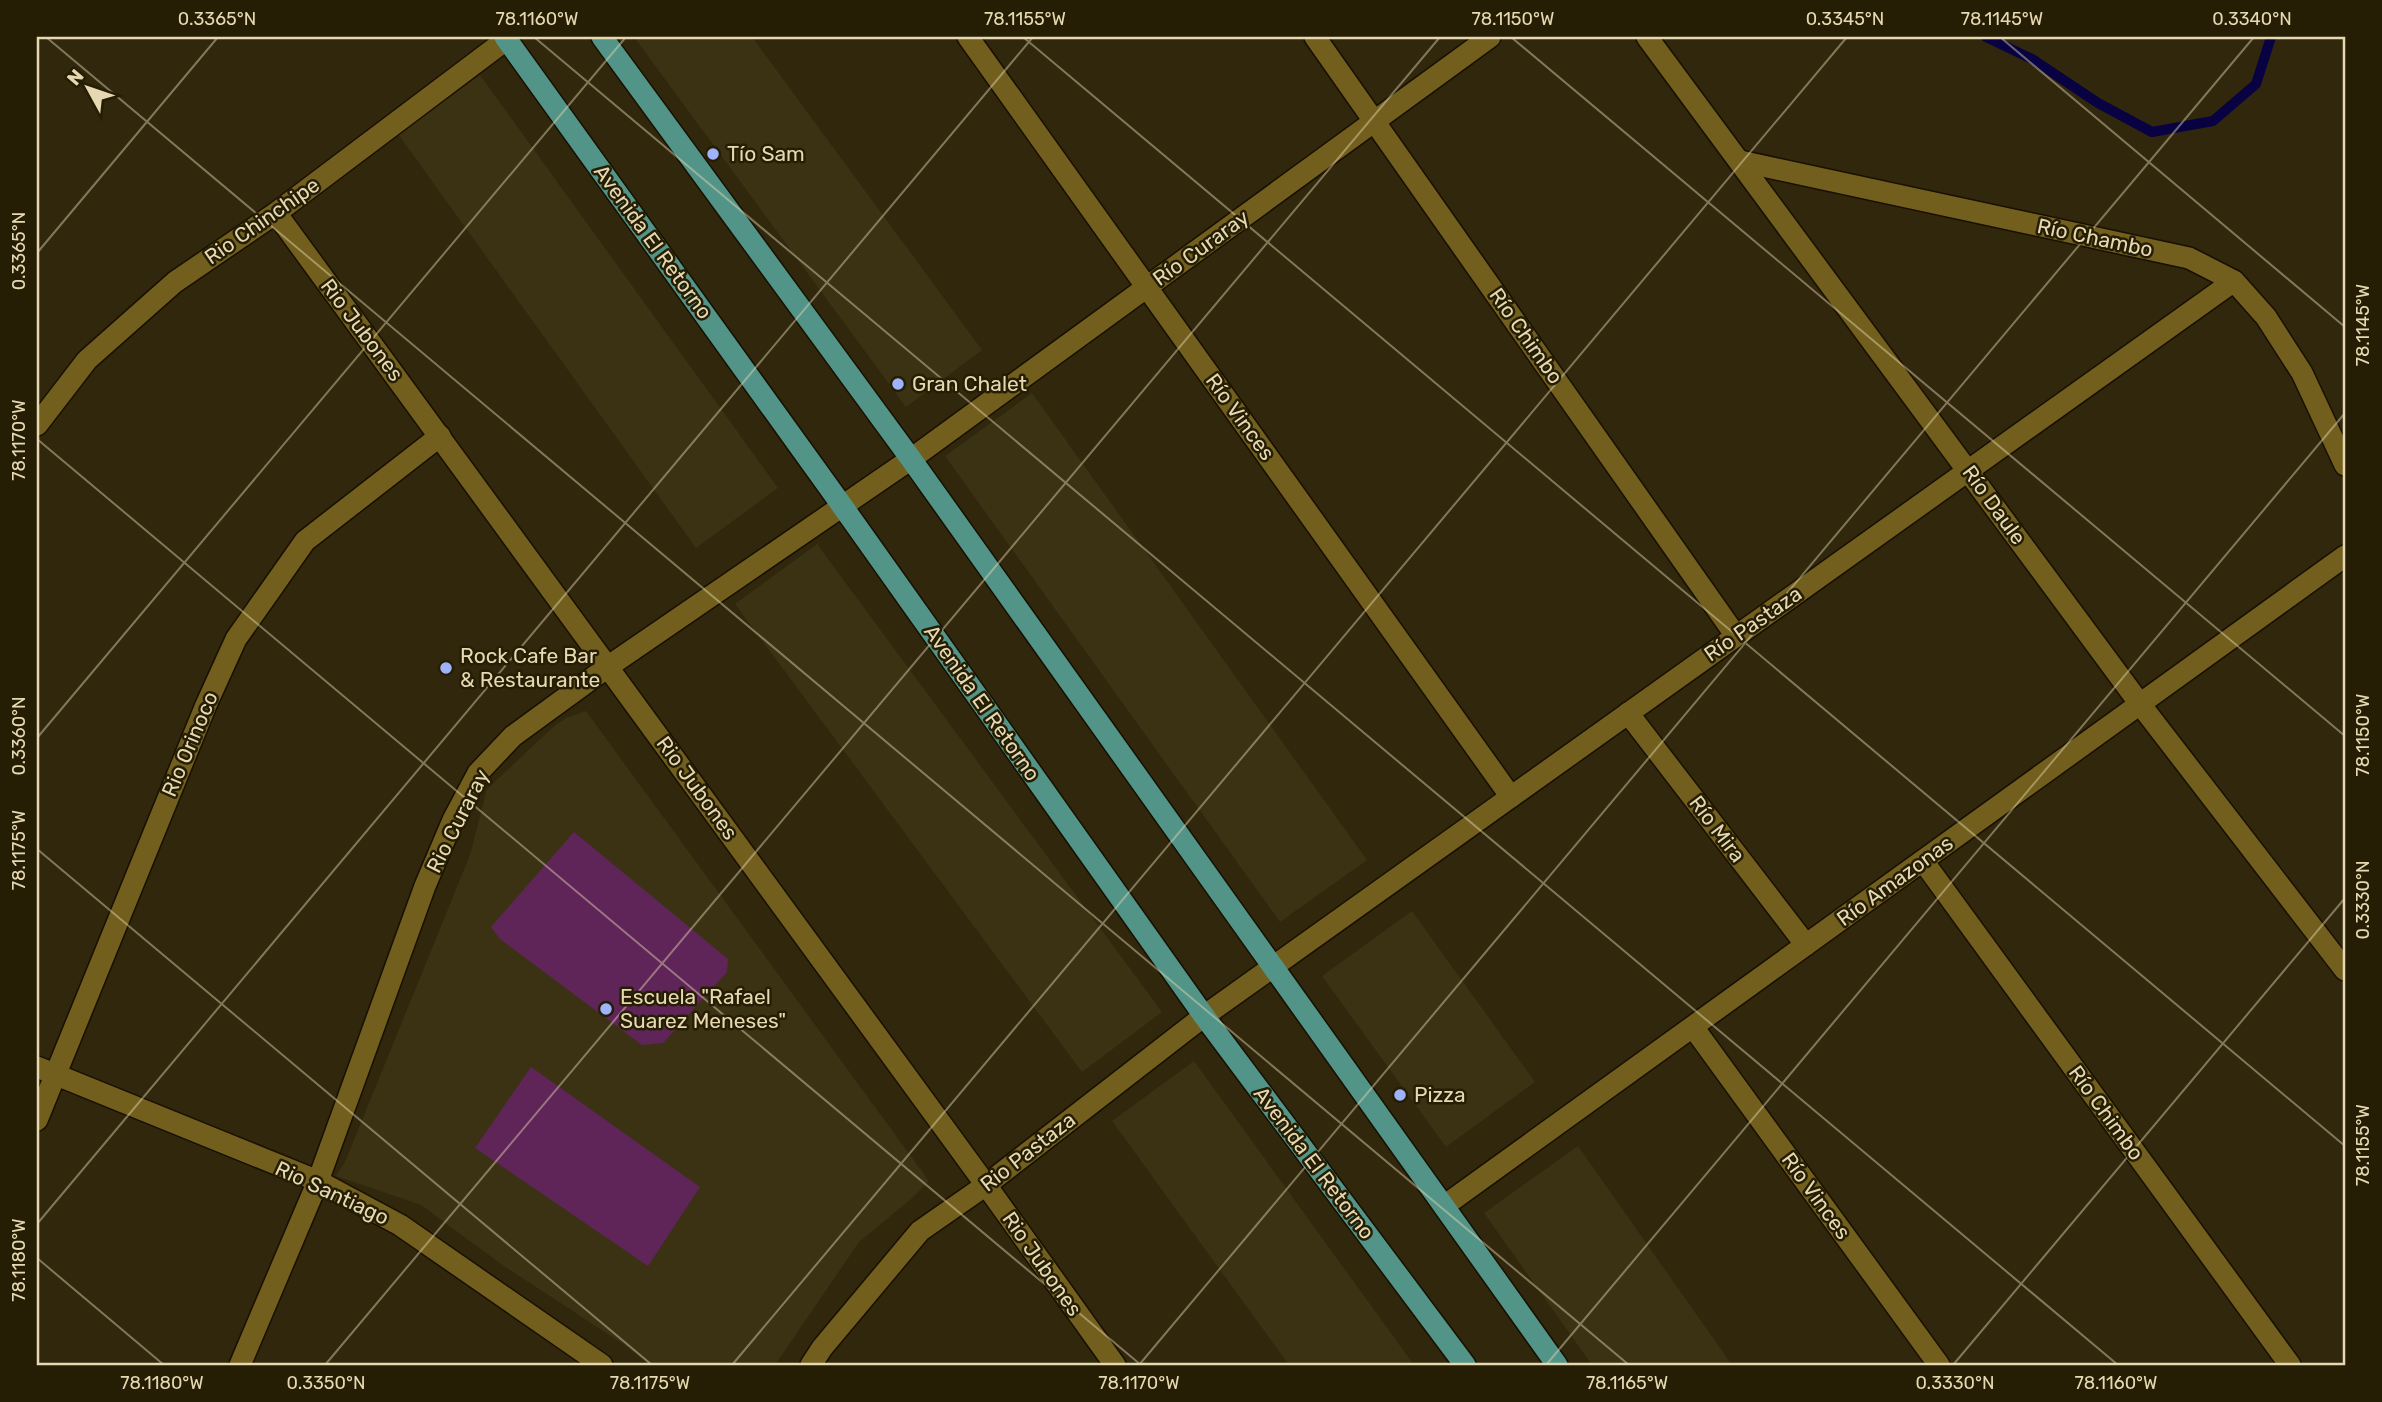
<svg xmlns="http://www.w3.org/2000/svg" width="2382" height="1402" font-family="Rubik,sans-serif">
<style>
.built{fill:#3b3214}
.green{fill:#5f2558}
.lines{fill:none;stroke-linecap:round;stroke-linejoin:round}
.stream{stroke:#080242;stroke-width:10}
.minor-casing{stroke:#181000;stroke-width:24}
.major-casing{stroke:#181000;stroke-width:24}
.minor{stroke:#725f1e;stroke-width:21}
.major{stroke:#529488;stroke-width:21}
.ticks{fill:none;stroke:#e6d9b2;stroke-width:2;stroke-opacity:0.45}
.poi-dot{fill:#9fb3fd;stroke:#261e04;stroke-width:2.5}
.labels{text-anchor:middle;stroke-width:5;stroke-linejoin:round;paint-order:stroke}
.poi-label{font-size:21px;fill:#e6d9b2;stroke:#261e04;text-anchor:start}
.street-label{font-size:21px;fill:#e6d9b2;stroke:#261e04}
.neatline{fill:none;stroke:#e6d9b2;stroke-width:2.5}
.ticks-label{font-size:18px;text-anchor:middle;fill:#e6d9b2}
</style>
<rect width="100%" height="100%" fill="#30270d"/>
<g class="built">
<path d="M634,37H752L982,350L906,407Z"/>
<path d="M480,75L778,488L696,548L398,134Z"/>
<path d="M1032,393L1367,860L1280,922L945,456Z"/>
<path d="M817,544L1162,1012L1082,1072L735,604Z"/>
<path d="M586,711L929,1181L911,1199L859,1242L775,1365H650L623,1344L501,1264L421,1205L336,1176L345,1162L470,855L487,789L553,727L566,718Z"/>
<path d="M1412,911L1535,1082L1446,1147L1322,976Z"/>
<path d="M1194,1061L1414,1365H1289L1112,1121Z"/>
<path d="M1578,1146L1732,1365H1592L1484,1213Z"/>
</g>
<g class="green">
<path d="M574,832L728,959L727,972L663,1043L642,1045L500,939L491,927Z"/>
<path d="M531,1067L700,1187L648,1266L475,1148Z"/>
</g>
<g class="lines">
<path class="stream" d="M1986,37L2032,59L2098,103L2152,132L2213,121L2256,84L2271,37"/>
<defs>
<g id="minor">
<path d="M968,37L1511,797"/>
<path d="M1315,37L1736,636"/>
<path d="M1647,37L2140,704L2345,970"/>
<path d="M1740,161L2189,258L2234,281L2266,317L2302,373L2345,465"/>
<path d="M276,213L986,1185L1115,1365"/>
<path d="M37,425L87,360L175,282L276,213L507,39"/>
<path d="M1628,713L1806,945"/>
<path d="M1923,861L2290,1365"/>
<path d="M1693,1027L1939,1365"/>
<path d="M37,1067L318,1181L400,1225L602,1365"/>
<path d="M37,1120L206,705L236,639L305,541L440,436"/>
<path d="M1444,1206L2345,556"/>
<path d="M240,1365L318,1181L425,886L453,820L478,773L513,736L609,666L911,459L1490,37"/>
<path d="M811,1365L822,1348L920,1231L986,1185L1204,1016L2234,281"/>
</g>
<g id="major">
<path d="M505,37L843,507L1204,1016L1465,1365"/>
<path d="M602,37L911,459L1557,1365"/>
</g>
</defs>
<use href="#minor" class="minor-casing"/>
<use href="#major" class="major-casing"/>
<use href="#minor" class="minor"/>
<use href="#major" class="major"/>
</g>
<path class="ticks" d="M46,37L1629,1365M534,37L2118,1365M1023,37L2345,1146M1511,37L2345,736M2000,37L2345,327M37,253L218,37M37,439L1141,1365M37,738L626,37M37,849L652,1365M37,1224L1033,37M37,1258L164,1365M325,1365L1440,37M732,1365L1847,37M1139,1365L2254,37M1546,1365L2345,413M1953,1365L2345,898"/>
<g class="poi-dot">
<circle cx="713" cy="154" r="7"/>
<circle cx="898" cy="384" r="7"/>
<circle cx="446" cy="668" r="7"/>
<circle cx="606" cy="1009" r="7"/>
<circle cx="1400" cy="1095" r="7"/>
</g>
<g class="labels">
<g class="poi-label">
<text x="727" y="161">Tío Sam</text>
<text x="912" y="391">Gran Chalet</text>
<text x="460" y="663">Rock Cafe Bar<tspan x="460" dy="24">&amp; Restaurante</tspan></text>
<text x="620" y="1004">Escuela "Rafael<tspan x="620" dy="24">Suarez Meneses"</tspan></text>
<text x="1414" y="1102">Pizza</text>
</g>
<g class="street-label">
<text transform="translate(262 221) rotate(-35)" y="7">Rio Chinchipe</text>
<text transform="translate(2095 238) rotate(12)" y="7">Río Chambo</text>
<text transform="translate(653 242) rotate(54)" y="7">Avenida El Retorno</text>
<text transform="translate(1201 248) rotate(-36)" y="7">Río Curaray</text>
<text transform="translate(362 330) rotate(53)" y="7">Rio Jubones</text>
<text transform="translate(1526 336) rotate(55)" y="7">Río Chimbo</text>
<text transform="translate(1240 417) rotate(54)" y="7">Río Vinces</text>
<text transform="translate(1994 505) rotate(54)" y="7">Río Daule</text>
<text transform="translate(1753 624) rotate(-35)" y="7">Río Pastaza</text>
<text transform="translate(982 703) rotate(55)" y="7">Avenida El Retorno</text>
<text transform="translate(190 744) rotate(-67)" y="7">Rio Orinoco</text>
<text transform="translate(697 788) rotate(54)" y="7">Rio Jubones</text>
<text transform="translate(458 821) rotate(-63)" y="7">Rio Curaray</text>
<text transform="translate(1717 829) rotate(53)" y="7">Río Mira</text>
<text transform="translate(1895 881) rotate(-36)" y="7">Río Amazonas</text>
<text transform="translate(2106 1113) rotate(54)" y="7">Río Chimbo</text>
<text transform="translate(1028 1152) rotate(-38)" y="7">Rio Pastaza</text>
<text transform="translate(1314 1163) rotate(53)" y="7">Avenida El Retorno</text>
<text transform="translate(332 1193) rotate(25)" y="7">Rio Santiago</text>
<text transform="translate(1816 1196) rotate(54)" y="7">Río Vinces</text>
<text transform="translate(1042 1264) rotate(55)" y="7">Rio Jubones</text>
</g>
</g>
<rect width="2382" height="1402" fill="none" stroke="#261e04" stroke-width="77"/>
<g transform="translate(88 88) rotate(310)" stroke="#261e04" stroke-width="5" paint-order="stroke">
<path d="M0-5L12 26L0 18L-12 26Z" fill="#e6d9b2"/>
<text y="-10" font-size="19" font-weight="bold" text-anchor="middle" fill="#e6d9b2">N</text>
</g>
<rect x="38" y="38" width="2306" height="1326" class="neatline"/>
<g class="ticks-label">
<text x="217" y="25">0.3365°N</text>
<text x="537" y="25">78.1160°W</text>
<text x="1025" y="25">78.1155°W</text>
<text x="1513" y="25">78.1150°W</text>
<text x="1845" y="25">0.3345°N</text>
<text x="2002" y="25">78.1145°W</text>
<text x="2252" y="25">0.3340°N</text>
<text transform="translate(19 251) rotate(-90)" y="6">0.3365°N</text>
<text transform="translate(2363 325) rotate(-90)" y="6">78.1145°W</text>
<text transform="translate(19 440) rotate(-90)" y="6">78.1170°W</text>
<text transform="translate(2363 735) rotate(-90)" y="6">78.1150°W</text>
<text transform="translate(19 736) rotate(-90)" y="6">0.3360°N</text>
<text transform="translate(19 850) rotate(-90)" y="6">78.1175°W</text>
<text transform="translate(2363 900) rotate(-90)" y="6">0.3330°N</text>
<text transform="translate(2363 1145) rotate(-90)" y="6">78.1155°W</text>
<text transform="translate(19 1260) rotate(-90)" y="6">78.1180°W</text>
<text x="162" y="1389">78.1180°W</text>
<text x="326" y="1389">0.3350°N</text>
<text x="650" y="1389">78.1175°W</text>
<text x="1139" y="1389">78.1170°W</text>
<text x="1627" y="1389">78.1165°W</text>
<text x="1955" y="1389">0.3330°N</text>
<text x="2116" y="1389">78.1160°W</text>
</g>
</svg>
